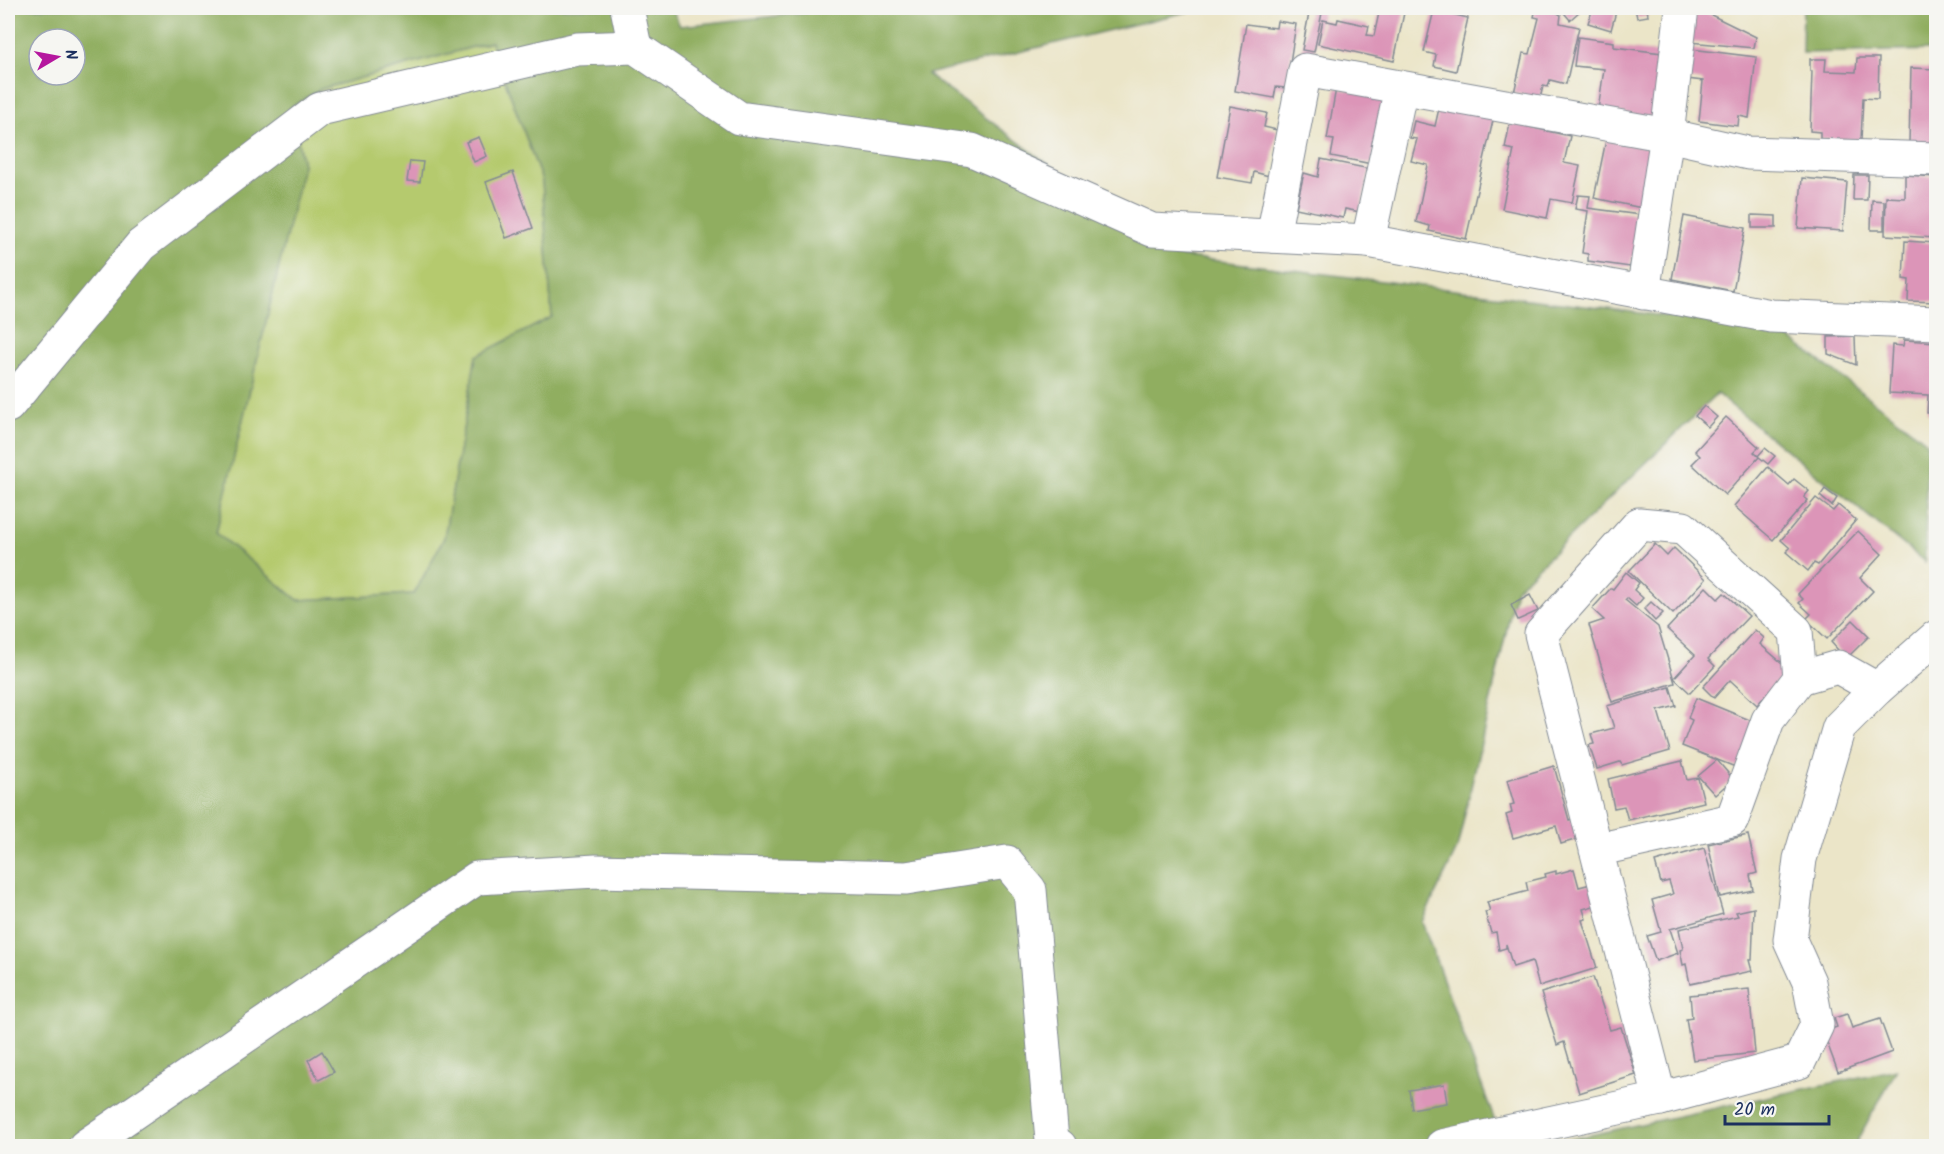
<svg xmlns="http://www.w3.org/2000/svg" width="1944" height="1154" font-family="Kalam,sans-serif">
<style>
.green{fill:#b5ca6e;stroke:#687c66;stroke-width:1.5}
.forest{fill:#90ae61;stroke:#566e60;stroke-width:1.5;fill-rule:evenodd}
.building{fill:#dc95b8}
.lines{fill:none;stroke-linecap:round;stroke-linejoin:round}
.street-casing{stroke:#838a93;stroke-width:35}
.street{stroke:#fff;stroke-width:33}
</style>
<rect width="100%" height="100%" fill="#f6f6f2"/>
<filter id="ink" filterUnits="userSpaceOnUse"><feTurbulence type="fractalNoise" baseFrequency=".0167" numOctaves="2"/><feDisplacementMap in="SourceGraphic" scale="12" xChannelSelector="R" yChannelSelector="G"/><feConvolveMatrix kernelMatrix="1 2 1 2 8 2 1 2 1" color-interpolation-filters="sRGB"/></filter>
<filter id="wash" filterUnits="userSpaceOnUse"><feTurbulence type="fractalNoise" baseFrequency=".008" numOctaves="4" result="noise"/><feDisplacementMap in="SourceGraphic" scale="24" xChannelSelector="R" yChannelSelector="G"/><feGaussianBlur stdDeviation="1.35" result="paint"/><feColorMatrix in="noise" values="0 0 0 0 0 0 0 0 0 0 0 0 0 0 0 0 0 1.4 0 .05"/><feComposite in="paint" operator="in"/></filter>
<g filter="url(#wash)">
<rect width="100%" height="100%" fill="#ebe5c8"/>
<path class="green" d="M491,42L542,181L552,317L476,357L444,538L414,594L298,600L216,533L303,165L291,107L321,89Z"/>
<g class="forest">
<path d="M8,8H672L680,26L805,13L813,8H1203L927,74L1171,255L1779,330L1927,442L1925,562L1717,394L1516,589L1457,849L1422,922L1504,1146H8ZM39,39H75V75H39ZM491,42L542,181L552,317L476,356L444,538L414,594L298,600L216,533L303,165L291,107L321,89Z"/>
<path d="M1803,8H1936V50L1802,53Z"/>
<path d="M1897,1069L1854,1146H1539Z"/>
</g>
<g id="blocks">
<g class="building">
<path d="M1310,8H1323L1314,52L1302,50Z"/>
<path d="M1380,8H1405L1394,61L1318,44L1323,20L1337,23L1338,19L1369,26L1367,35L1374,36Z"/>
<path d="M1454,8H1482L1481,13Z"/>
<path d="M1536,8H1549L1561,15L1560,23L1579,27L1566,84L1550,80L1548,87L1543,86L1540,99L1514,93L1523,53L1530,54L1539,18L1534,17Z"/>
<path d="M1560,8H1579L1581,10L1570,20Z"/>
<path d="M1593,8H1617L1611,30L1588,23Z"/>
<path d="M1635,8H1647L1648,16L1637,18Z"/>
<path d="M1697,8L1756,37L1754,48L1690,42Z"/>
<path d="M1434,10L1468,18L1456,71L1434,66L1436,55L1424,52Z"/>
<path d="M1277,21L1296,24L1286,88L1276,87L1274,98L1235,91L1246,24L1276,28Z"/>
<path d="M1578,37L1614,42V47L1662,53L1654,117L1598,110L1604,69L1574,66Z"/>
<path d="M1691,49L1756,57L1749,118L1739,116L1738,126L1699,121L1703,81L1687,79Z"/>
<path d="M1857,58H1879L1878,99L1863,98L1861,140L1820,139V132L1810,131L1812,71H1810V59H1826L1825,71L1856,72Z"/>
<path d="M1911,68L1936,69V143L1909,142Z"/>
<path d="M1336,88L1385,97L1372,164L1331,156L1334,140L1327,139Z"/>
<path d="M1440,104L1494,116L1466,239L1429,231L1430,226L1416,222L1428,165L1411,161L1417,139L1410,138L1414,121L1435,126Z"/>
<path d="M1230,106L1267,113L1264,127L1277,130L1269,176L1254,172L1252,183L1217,177Z"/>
<path d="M1510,123L1570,136L1564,163L1580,166L1572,203L1551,199L1547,218L1502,209L1514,150L1505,148Z"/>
<path d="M479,137L487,156L474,162L466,142Z"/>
<path d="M1606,140L1652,149L1642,208L1594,198Z"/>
<path d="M1321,159L1370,169L1360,212L1345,209L1343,218L1296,208L1304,173L1318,177Z"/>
<path d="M410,161L423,162L420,182L407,181Z"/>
<path d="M513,172L533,228L506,238L486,182Z"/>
<path d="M1854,175H1868L1867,200H1853Z"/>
<path d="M1905,175L1936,177V238L1885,235L1886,197L1905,198Z"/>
<path d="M1802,178L1847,182L1843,231L1798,228Z"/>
<path d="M1578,195L1590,196L1588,208L1640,215L1634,257L1632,256L1630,267L1588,261V254L1582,253L1588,211L1575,209Z"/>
<path d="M1872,200L1884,201V230H1871Z"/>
<path d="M1752,215L1776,216V228H1752Z"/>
<path d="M1684,216L1745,228L1733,291L1672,279Z"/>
<path d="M1905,241L1936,243V302L1908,301L1909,280L1903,279Z"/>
<path d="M1855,336L1856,365L1828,354V337Z"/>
<path d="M1904,340L1936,342V413H1927L1928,395L1889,393L1892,345L1903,346Z"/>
<path d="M1704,406L1717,417L1708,427L1695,416Z"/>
<path d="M1726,417L1759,447L1754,452L1758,456L1765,448L1775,456L1768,464L1759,457L1725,495L1692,464L1700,456L1695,451Z"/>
<path d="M1768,467L1789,485L1794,479L1809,491L1804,497L1808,500L1773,540L1734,506Z"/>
<path d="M1825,489L1837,498L1832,506L1820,496Z"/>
<path d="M1816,498L1833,511L1838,505L1856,520L1818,565L1814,563L1808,571L1786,552L1790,548L1781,540Z"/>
<path d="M1858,531L1882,554L1860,578L1873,591L1827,639L1806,619L1811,614L1799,603L1803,599L1798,594Z"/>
<path d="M1655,544L1667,556L1674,548L1706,579L1673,614L1629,571Z"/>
<path d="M1626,572L1639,583L1634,590L1643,598L1636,606L1627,598L1625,600L1658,627L1675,683L1612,702L1589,625L1604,620L1592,609L1611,588L1613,589Z"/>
<path d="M1706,587L1718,599L1724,593L1749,616L1708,659L1715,666L1690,693L1674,678L1695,655L1667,629Z"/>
<path d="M1530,595L1538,611L1518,620L1511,605Z"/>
<path d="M1651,602L1663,613L1655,621L1644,609Z"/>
<path d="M1853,620L1869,636L1846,659L1831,642Z"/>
<path d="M1755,630L1764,638L1760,644L1789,669L1757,705L1730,680L1714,698L1703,687Z"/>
<path d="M1670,687L1676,706L1658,711L1670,751L1622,765L1620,762L1597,769L1589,745L1594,744L1591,734L1614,728L1607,706Z"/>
<path d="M1696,698L1757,723L1738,768L1682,746L1692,720L1688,718Z"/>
<path d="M1717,760L1733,779L1715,795L1698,776Z"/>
<path d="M1682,761L1687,780L1698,778L1704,802L1628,820L1624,806L1614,808L1608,779Z"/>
<path d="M1554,766L1569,820L1573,819L1578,839L1561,844L1556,826L1513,838L1506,815L1512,813L1510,805L1514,804L1507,780Z"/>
<path d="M1748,835L1757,873L1750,875L1753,890L1720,897L1708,844Z"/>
<path d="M1704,848L1723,914L1670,929L1678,953L1656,961L1647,936L1661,932L1652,900L1673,894L1669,881L1661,883L1655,862Z"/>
<path d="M1574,869L1579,887L1591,884L1597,905L1583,909L1586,919L1582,920L1597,968L1539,986L1532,961L1513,967L1506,944V948L1499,950L1496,932L1491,933L1485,912L1490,911L1487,902L1528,891L1526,882L1546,877L1545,874L1556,871V874Z"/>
<path d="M1754,908L1752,960H1749L1752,971L1690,984L1686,964L1683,965L1680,950L1683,949L1679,929L1738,916L1736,912Z"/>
<path d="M1593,977L1610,1030L1621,1027L1636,1075L1579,1093L1564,1042L1557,1045L1541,993Z"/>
<path d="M1749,989L1755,1053L1693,1060L1686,1019L1692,1018L1690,995Z"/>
<path d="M1847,1014L1852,1028L1880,1019L1892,1052L1838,1072L1823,1032L1837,1027L1834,1018Z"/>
<path d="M322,1051L334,1072L319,1080L308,1060Z"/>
<path d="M1444,1084L1447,1103L1412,1109L1409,1090Z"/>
</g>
</g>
</g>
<g filter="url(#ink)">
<use href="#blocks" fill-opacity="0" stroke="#838a93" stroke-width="1.5"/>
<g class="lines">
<defs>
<g id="street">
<path d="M627,8L635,47"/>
<path d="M1273,236L1305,70L1667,135L1748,153L1936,159"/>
<path d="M1368,241L1401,88"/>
<path d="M1643,293L1667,135L1682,8"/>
<path d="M8,406L141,245L320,109L577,49L635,47L739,118L972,150L1152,230L1368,241L1771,316L1936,323"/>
<path d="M1800,678L1838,667L1877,689"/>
<path d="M1596,850L1732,820L1768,720L1800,678L1796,631L1683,528L1639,524L1541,634L1660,1099"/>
<path d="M85,1146L477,878L596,871L906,878L1007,862L1030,890L1052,1140L1060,1146"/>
<path d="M1442,1146L1660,1099L1799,1062L1817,1025L1809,982L1790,940L1800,859L1839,727L1877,689L1936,637"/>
</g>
</defs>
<use href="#street" class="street-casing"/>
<use href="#street" class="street"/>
</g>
</g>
<rect width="1944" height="1154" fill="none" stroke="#f6f6f2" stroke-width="30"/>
<g transform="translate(57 57) rotate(80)"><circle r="28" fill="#f6f6f2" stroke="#9ea6b7" stroke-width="1.5"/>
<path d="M0-4.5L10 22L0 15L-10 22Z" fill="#b5179e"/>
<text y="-9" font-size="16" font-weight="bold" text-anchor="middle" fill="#1b2f5e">N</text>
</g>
<path d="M1725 1115v9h104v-9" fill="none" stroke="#1b2f5e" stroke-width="3"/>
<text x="1734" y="1115" font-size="18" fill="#1b2f5e" stroke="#f6f6f2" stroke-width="4.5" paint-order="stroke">20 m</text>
</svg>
